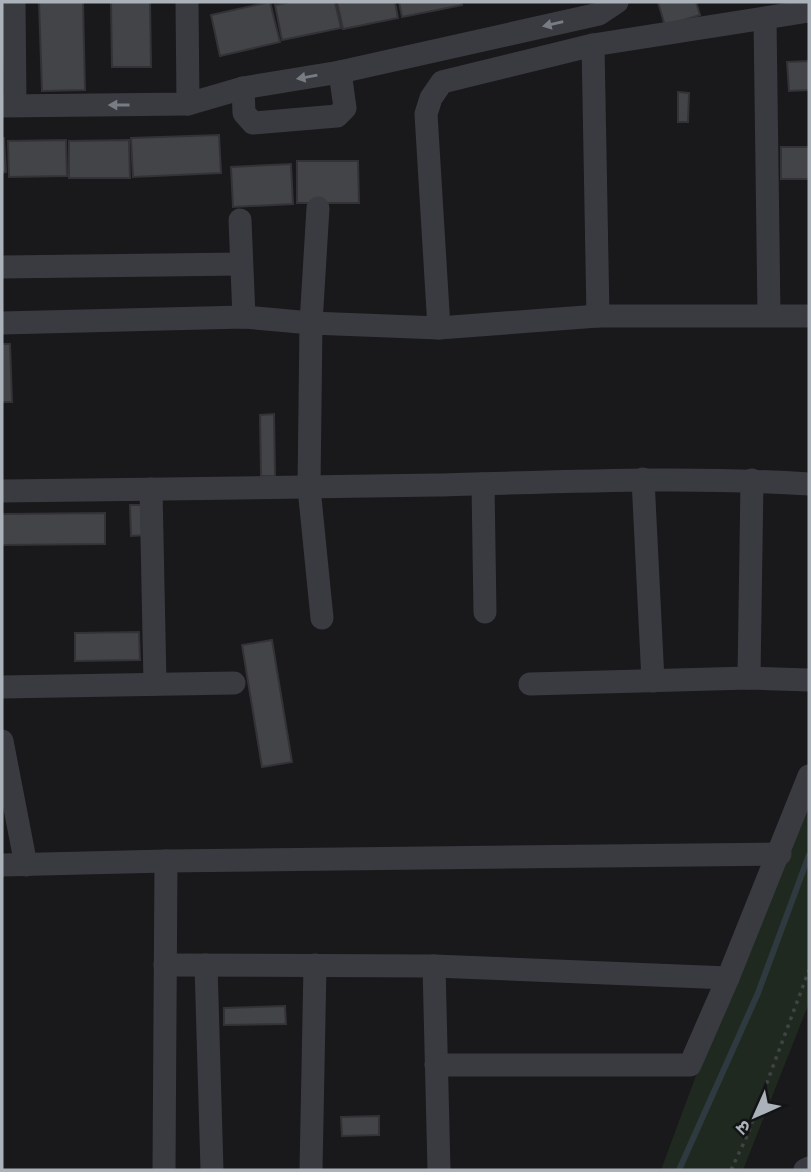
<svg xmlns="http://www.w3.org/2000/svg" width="811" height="1172" font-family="'DM Sans','Noto Sans Devanagari',sans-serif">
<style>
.green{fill:#202920}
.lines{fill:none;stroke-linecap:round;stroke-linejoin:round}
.stream{stroke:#2e3a3f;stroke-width:6}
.building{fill:#434448;stroke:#333337;stroke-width:2}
.path{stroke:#3f4347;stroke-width:3.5;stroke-dasharray:3.5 5;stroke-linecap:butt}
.minor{stroke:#393b40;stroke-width:23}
.oneway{fill:#787c83}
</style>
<rect width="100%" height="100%" fill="#19191b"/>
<path class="green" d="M809,802V1003L743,1170H661L697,1073Z"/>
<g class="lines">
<path class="stream" d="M679,1170L758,993L809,855"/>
</g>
<g class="building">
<path d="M39,2H83L85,90L42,91Z"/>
<path d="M111,2H150L151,67H112Z"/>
<path d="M270,2L280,42L220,56L211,15Z"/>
<path d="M290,2H335L341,28L282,40L275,5Z"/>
<path d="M337,2H395L398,18L343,29Z"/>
<path d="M399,2H461L462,5L402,17Z"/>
<path d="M658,2H696L700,15L665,26Z"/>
<path d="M809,61V90L789,91L787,62Z"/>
<path d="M678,92L689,93L688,122H678Z"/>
<path d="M219,135L221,173L133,177L131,138Z"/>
<path d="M2,138H4L6,172L2,173Z"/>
<path d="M66,140L67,176L9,177L8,141Z"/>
<path d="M129,140L130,178H69V141Z"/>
<rect x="781" y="147" width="28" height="32"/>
<path d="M297,161H358L359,203H297Z"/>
<path d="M291,164L293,204L233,207L231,167Z"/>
<path d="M2,344H10L12,402H2Z"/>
<path d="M274,414L275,476H261L260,415Z"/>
<path d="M130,505H148V535L131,536Z"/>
<path d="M105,513V544L2,545V514Z"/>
<path d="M139,632L140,660L75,661V633Z"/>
<path d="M272,640L292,762L262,767L242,645Z"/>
<path d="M285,1006L286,1024L224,1025V1008Z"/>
<path d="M379,1116V1135L342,1136L341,1117Z"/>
</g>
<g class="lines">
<path class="path" d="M731,1170L747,1136L809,970"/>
<g class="minor">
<path d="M14,2L15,105"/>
<path d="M187,2L188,104"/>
<path d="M765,19L769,315"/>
<path d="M593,45L598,316"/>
<path d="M243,88L244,113L253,123L337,116L345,108L340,72"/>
<path d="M2,106L188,104L243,88L340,72L599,14L617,2"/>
<path d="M318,208L311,323L309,488L322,618"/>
<path d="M240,220L244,317"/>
<path d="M2,267L241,264"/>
<path d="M2,323L244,317L311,323L439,328L598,316H809"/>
<path d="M439,328L426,114L431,98L442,82L593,45L809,11"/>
<path d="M643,479L653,681"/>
<path d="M483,484L485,612"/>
<path d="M151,489L155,684"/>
<path d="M2,491C147,489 292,488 437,485C562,482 685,476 809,484"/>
<path d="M749,678L752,480"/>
<path d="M530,684L749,678L809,680"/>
<path d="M2,687L234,683"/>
<path d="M2,741L26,865"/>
<path d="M2,865L166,861L780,854"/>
<path d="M165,965L434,966L728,978"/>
<path d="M206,965L212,1170"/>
<path d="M434,966L439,1170"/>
<path d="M436,1065H690L728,978L809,776"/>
<path d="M164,1170L166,861"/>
<path d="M311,1170L315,965"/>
<path d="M805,1170L809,1168"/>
</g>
</g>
<defs><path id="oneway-solid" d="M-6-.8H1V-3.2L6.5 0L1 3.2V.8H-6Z" transform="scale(1.75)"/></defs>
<g class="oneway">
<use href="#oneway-solid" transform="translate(553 24) rotate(167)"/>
<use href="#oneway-solid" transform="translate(307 77) rotate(170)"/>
<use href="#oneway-solid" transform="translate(119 105) rotate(180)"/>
</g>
<rect width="811" height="1172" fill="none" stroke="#abb2ba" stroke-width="7"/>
<g transform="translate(755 1116) rotate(225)" stroke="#131416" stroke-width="5" paint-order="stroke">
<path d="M0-5L12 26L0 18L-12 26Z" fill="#abb2ba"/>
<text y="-10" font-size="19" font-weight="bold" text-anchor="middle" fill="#abb2ba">उ</text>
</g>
</svg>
